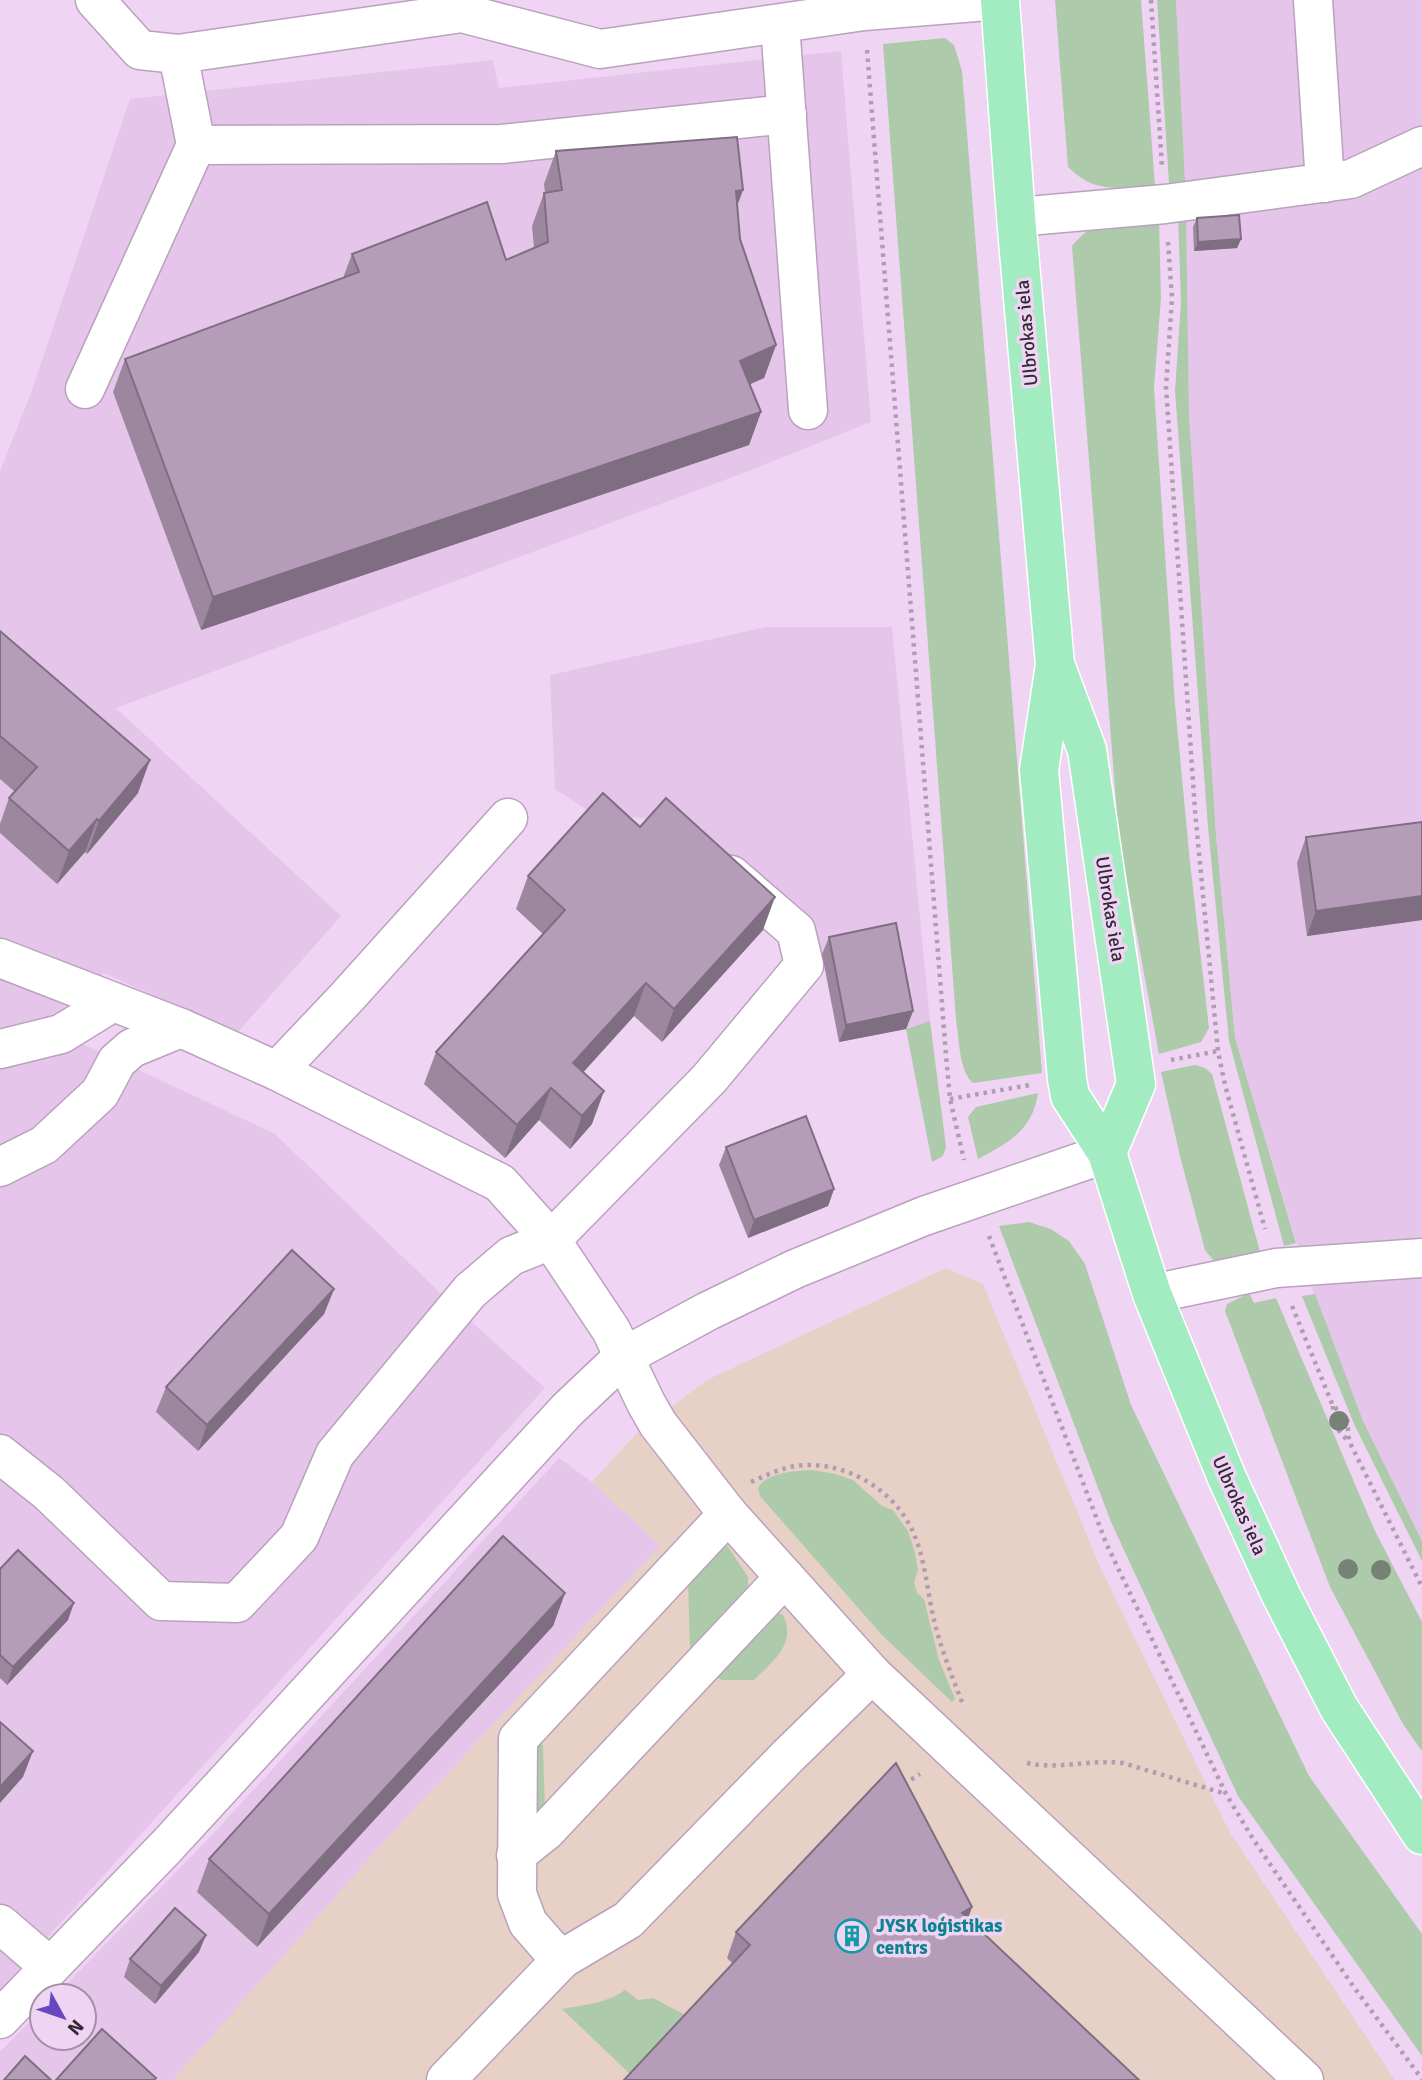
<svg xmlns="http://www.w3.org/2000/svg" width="1422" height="2080" font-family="Signika,sans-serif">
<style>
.commercial{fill:#e7d0c5}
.built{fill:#e5c6ea}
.green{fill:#adcaaa}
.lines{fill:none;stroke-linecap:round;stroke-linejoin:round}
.minor-casing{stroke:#baa1bd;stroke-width:41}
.major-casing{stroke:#fff;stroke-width:41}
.path{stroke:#b19cb4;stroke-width:4.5;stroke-dasharray:3.5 5;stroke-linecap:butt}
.minor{stroke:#fff;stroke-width:38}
.major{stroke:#a3ebc1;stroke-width:38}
.tree{fill:#778277}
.wall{fill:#9c879f}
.shaded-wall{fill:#7f6e82}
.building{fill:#b59db9;stroke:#7f6e82;stroke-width:2}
.labels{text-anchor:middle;stroke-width:7;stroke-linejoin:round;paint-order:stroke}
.street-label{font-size:19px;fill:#322934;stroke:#efd5f3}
.culture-label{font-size:19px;font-weight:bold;fill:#0d838f;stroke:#efd5f3;text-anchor:start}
</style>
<rect width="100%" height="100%" fill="#efd5f3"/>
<path class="commercial" d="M946,1268L983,1284L1100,1567L1229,1831L1395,2080H172L390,1835L660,1546L592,1482L636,1434L707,1380Z"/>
<g class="built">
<path d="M1176,0H1422V1541L1363,1421L1304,1267L1235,1038L1216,835L1189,414L1185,181Z"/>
<path d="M841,51L871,422L746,472L116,708L341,916L237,1033L104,973L43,1025L275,1134L456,1308L545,1388L0,1990V471L31,393L130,99L493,60L499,88Z"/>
<path d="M766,627H892L930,1021L906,1029L889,941L822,954L815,933L698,826L589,811L555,789L550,675Z"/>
<path d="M559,1458L592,1482L660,1546L390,1835L173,2080H0V2052L42,2009V2038H84V1996H55L211,1836Z"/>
</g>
<g class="green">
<path d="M1055,0H1141L1155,186C1119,188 1095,194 1068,167Z"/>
<path d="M1157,0H1176L1185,181L1169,183Z"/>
<path d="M945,38L954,45L962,71L1042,1073L973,1083C959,1072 959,1037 956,1019L883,44Z"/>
<path d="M1186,215L1189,414L1216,835L1235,1038L1296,1243L1284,1246L1229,1041L1208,827L1175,391L1181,302L1178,216Z"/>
<path d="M1159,217L1161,298L1154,388L1175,704L1190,862L1209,1028L1201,1042L1159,1054L1119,839L1072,246C1102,212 1117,219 1159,217Z"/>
<path d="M930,1021L946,1147L943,1156L932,1162L906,1029Z"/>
<path d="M1195,1065L1205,1068L1212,1074L1260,1252L1214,1261L1205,1250L1180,1156L1161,1072Z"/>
<path d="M1038,1093C1033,1130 1008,1143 978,1159L968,1117L976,1107Z"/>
<path d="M1029,1222L1051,1229L1069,1241L1085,1264L1131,1405L1309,1776L1422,1934V2056L1238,1796L1111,1522L999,1226Z"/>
<path d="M1249,1293L1254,1303L1276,1298L1374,1529L1422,1622V1751L1403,1724L1330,1587L1225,1311L1227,1304Z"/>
<path d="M1315,1294L1363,1421L1422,1541V1561L1354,1424L1302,1296Z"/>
<path d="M813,1470L835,1474L853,1480L882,1506L893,1510L908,1531L915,1553L918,1570L914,1582L917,1593L924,1599L939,1660L955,1699L952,1702L882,1635L760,1496L758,1488C767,1472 796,1471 813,1470Z"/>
<path d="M726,1544L748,1577V1592L698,1649L690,1648L688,1580Z"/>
<path d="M776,1613L783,1615C797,1644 773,1661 754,1680H722L718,1678V1674Z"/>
<path d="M539,1742L543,1746L545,1812L536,1816L535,1743Z"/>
<path d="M625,1990L638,2000L653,1998L685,2015L630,2074L562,2009C584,2005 607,2003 625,1990Z"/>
</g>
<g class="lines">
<defs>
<g id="minor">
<path d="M95,0L140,50L178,54"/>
<path d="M1313,0L1325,183"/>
<path d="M780,24L808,410"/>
<path d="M196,145L502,144L787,114"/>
<path d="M1016,217L1165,204L1351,179L1422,146"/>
<path d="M85,389L196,145L178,54L462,13L600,49L864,11L1000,0"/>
<path d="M0,958L181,1028L277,1071L500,1183L551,1240L611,1330L646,1403L658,1424L728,1514L872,1674L1304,2080"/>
<path d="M0,1049L61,1034L113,1002"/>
<path d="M277,1071L348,996L508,818"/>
<path d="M0,1167L44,1145L100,1093L117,1061L132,1048L181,1028"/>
<path d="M1152,1294L1276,1268L1422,1258"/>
<path d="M0,1454L49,1493L161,1601L237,1603L299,1537L335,1454L470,1291L511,1256L551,1240L709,1079L804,965L796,931L731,875"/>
<path d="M516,1855L546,1831L785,1577"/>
<path d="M0,1924L50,1967"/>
<path d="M562,1959L549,1947L528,1923L517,1894L518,1739L728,1514"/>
<path d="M0,2019L167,1846L567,1410L623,1357L708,1311L795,1269L924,1216L1107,1153"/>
<path d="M446,2080L562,1959L628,1920L788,1756L872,1674"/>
</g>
<g id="major">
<path d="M1000,0L1016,217L1055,665L1039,770L1067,1079L1070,1096L1107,1153L1152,1294L1227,1478L1281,1595L1339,1708L1422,1835"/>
<path d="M1056,667L1087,750L1136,1084L1107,1153"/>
</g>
</defs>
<use href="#minor" class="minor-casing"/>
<use href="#major" class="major-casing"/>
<g class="path">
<path d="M1151,0L1162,167"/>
<path d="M867,50L946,1055L950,1099L964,1160"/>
<path d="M1168,242L1172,298L1166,387L1195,811L1218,1051L1225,1085L1265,1229"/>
<path d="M1171,1060L1218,1051"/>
<path d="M950,1099L1030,1085"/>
<path d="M989,1236L1106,1543L1226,1794L1253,1839L1353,1986L1422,2079"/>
<path d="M1292,1306L1333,1406L1347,1418L1349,1441L1422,1587"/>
<path d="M1333,1406L1334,1425L1348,1441"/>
<path d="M751,1482C769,1474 787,1465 807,1465C845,1464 886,1486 906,1519C924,1547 926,1584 933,1616C940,1646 951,1674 962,1702"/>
<path d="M1027,1763C1060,1770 1090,1759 1123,1763L1226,1794"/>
<path d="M904,1784L920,1774"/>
</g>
<use href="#minor" class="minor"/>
<use href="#major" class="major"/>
</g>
<g class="tree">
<circle cx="1339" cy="1421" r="10"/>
<circle cx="1348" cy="1569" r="10"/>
<circle cx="1381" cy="1570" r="10"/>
</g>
<g class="wall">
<path d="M556,151L737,206L740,239L776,345L764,378L750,384L761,412L749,445L201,630L113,392L125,359L343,278L352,254L506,260L534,248L532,226L544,193H545L544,184Z"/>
<path d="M1197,218L1241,239L1237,248L1194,251L1193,227Z"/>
<path d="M0,631L138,793L87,854L85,852L57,884L0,833V824L9,798L15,792L0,779Z"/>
<path d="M1422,822V920L1307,936L1297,863L1306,837Z"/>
<path d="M640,827L763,930L662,1042L634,1016L583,1072L592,1124L570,1149L539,1120L505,1158L424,1084L436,1052L543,934L516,909L528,876Z"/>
<path d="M829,937L913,1011L906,1029L839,1042L822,954Z"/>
<path d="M726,1147L834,1189L828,1206L748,1238L719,1165Z"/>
<path d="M334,1289L324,1314L198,1451L156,1412L166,1387Z"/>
<path d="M0,1569L68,1620L7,1685L0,1678Z"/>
<path d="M565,1593L553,1626L257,1947L197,1892L209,1859Z"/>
<path d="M972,1907L968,1919L733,1964L727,1958L736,1932Z"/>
<path d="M199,1952L155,2004L124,1977L130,1959Z"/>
</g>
<g class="shaded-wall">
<path d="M743,190L731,223L736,191Z"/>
<path d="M1241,239L1237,248L1194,251L1198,242Z"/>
<path d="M776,345L764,378L728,394L740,361Z"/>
<path d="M761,412L749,445L201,630L213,597Z"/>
<path d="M150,760L138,793L87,854L99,821Z"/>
<path d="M97,819L85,852L57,884L69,851Z"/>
<path d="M1422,896V920L1307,936L1316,911Z"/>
<path d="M775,897L763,930L662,1042L674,1009Z"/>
<path d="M646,983L634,1016L562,1096L573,1063Z"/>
<path d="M913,1011L906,1029L839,1042L846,1025Z"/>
<path d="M551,1088L539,1120L505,1158L517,1125Z"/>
<path d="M604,1091L592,1124L570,1149L582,1116Z"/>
<path d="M834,1189L828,1206L748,1238L754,1220Z"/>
<path d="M334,1289L324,1314L198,1451L207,1425Z"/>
<path d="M565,1593L553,1626L257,1947L269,1914Z"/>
<path d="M74,1603L68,1620L7,1685L13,1667Z"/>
<path d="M33,1751L23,1777L0,1803V1787Z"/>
<path d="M972,1907L962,1933V1913Z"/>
<path d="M206,1935L199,1952L155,2004L161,1986Z"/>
</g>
<g class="building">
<path d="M737,137L743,190L736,191L740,239L776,345L740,361L761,412L213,597L125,359L359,272L352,254L487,202L506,260L548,242L544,193L562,190L556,151Z"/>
<path d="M1239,215L1241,239L1198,242L1197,218Z"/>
<path d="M0,631L150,760L99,821L97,819L69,851L9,798L37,767L0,736Z"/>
<path d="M603,793L640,827L666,798L775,897L674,1009L646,983L573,1063L604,1091L582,1116L551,1088L517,1125L436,1052L565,910L528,876Z"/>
<path d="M1422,822V896L1316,911L1306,837Z"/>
<path d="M896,923L913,1011L846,1025L829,937Z"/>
<path d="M806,1116L834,1189L754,1220L726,1147Z"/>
<path d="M292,1250L334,1289L207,1425L166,1387Z"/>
<path d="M503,1536L565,1593L269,1914L209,1859Z"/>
<path d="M18,1550L74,1603L13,1667L0,1655V1569Z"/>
<path d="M0,1722L33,1751L0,1787Z"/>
<path d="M896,1763L972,1907L962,1913L1139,2080H624L750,1945L736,1932Z"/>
<path d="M175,1908L206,1935L161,1986L130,1959Z"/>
<path d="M102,2029L156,2078L154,2080H56Z"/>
<path d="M25,2056L51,2080H4Z"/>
</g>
<defs>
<symbol id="building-ring" viewBox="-11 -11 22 22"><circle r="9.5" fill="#efd5f3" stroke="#0f9aa8" stroke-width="1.5"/><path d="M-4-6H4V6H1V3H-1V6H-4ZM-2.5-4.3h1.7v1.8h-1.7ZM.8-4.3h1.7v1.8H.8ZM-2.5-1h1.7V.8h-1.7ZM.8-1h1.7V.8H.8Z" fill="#0f9aa8"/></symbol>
</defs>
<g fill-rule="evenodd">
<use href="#building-ring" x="833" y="1917" width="38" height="38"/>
</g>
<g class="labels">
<g class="street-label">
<text transform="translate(1026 333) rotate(-95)" y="7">Ulbrokas iela</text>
<text transform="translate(1111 909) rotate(81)" y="7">Ulbrokas iela</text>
<text transform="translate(1240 1505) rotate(66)" y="7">Ulbrokas iela</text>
</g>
<g class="culture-label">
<text x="876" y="1932">JYSK loģistikas<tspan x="876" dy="22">centrs</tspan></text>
</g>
</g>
<g transform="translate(63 2017) rotate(130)"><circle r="33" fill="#efd5f3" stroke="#a390a7" stroke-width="2"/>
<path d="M0-5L12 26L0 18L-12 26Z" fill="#6649c1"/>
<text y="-10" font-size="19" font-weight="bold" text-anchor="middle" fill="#322934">N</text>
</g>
</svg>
